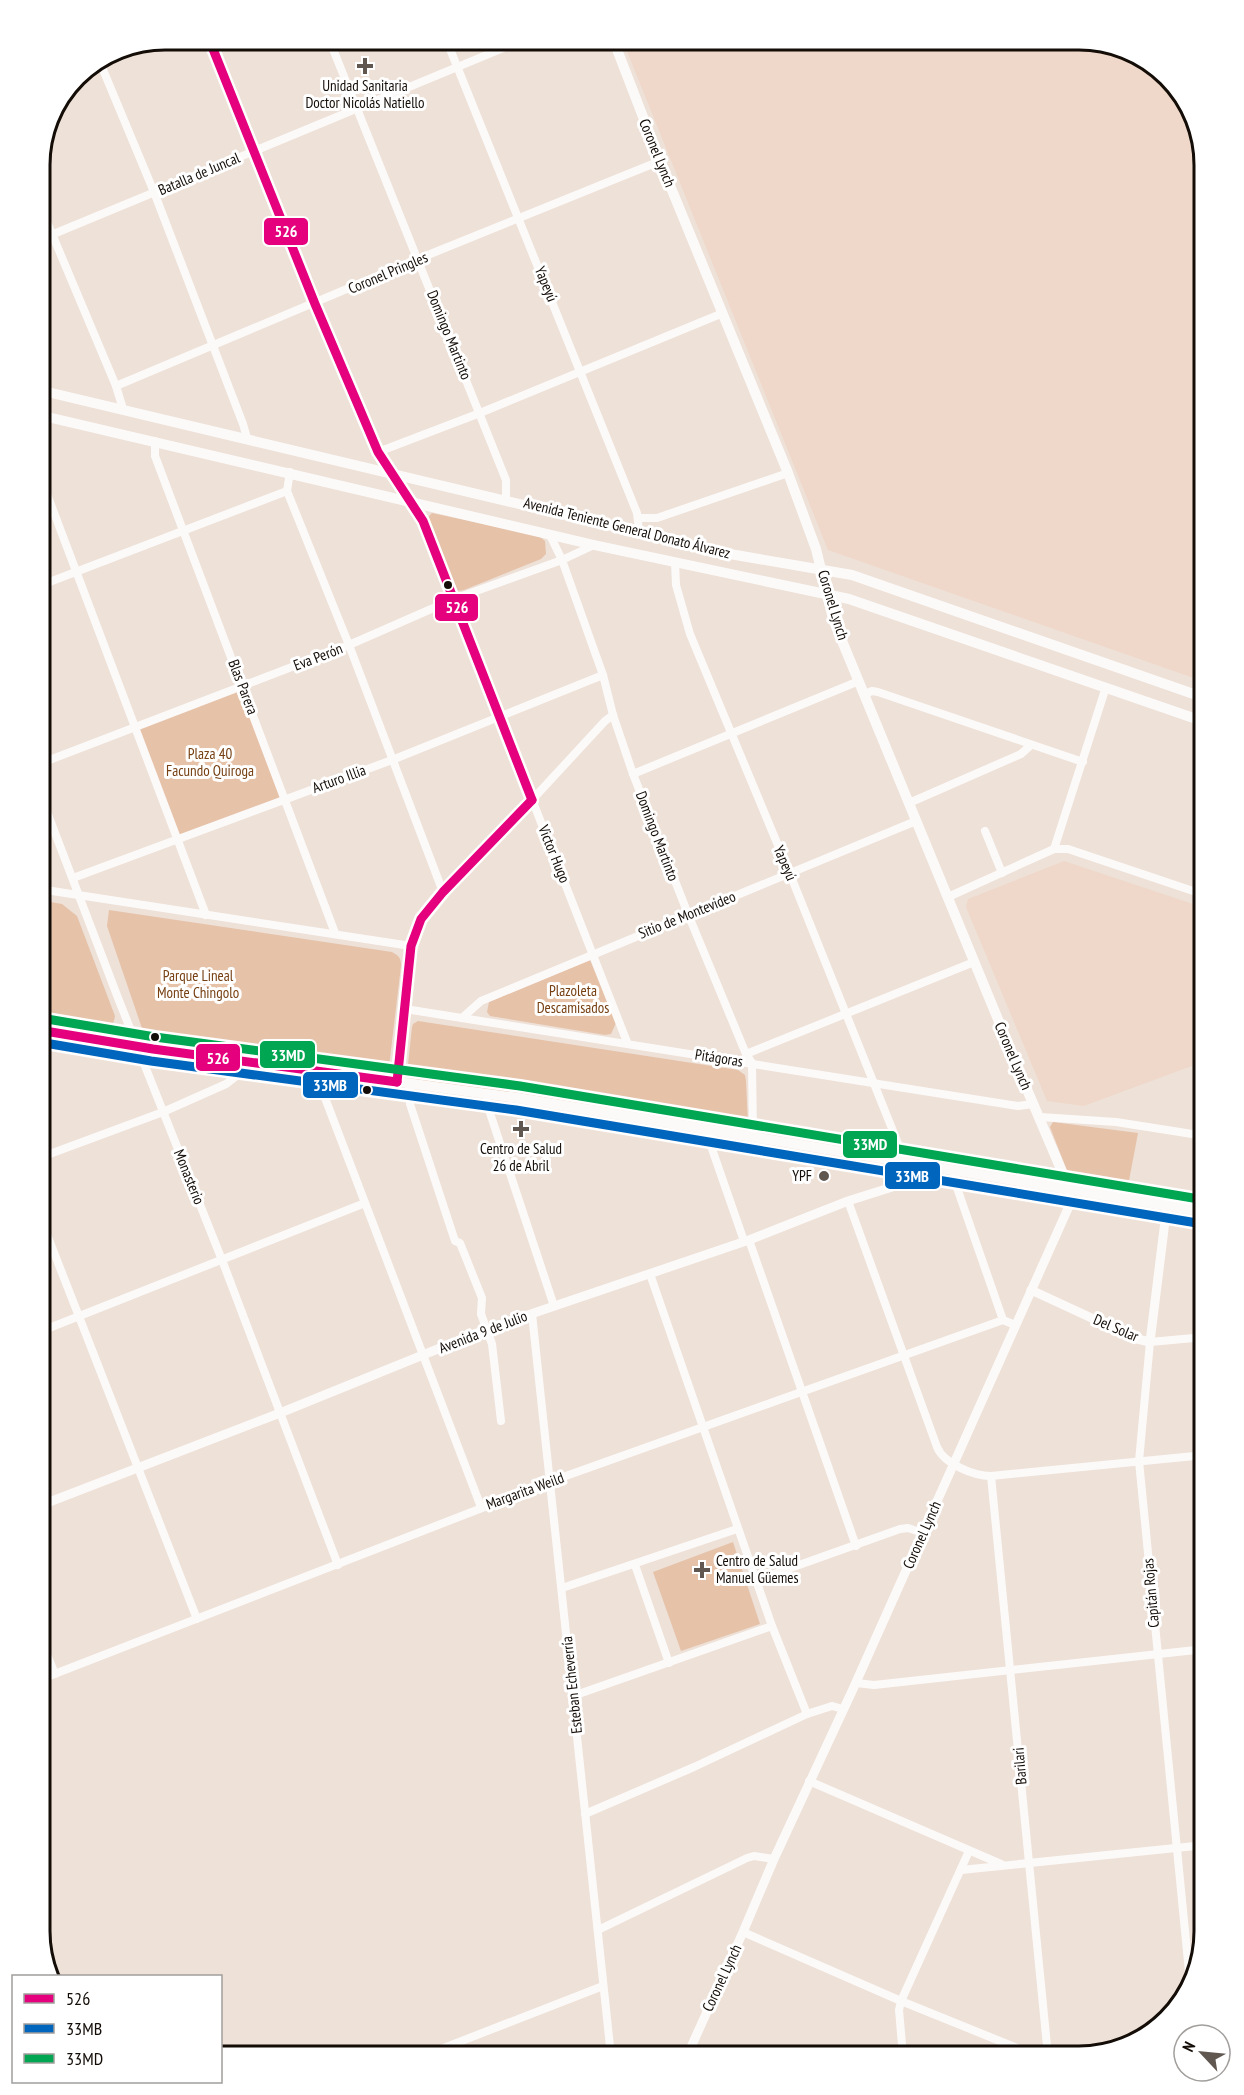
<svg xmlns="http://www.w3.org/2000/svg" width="1244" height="2095" font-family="'PT Sans Narrow',sans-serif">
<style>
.built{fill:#efd8c9}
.green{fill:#e6c2a9}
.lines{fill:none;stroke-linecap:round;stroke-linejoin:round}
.minor{stroke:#fcfaf9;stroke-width:8}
.tertiary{stroke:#fcfaf9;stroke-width:9}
.secondary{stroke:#fcfaf9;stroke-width:10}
.bus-1-casing{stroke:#fff;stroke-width:14}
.bus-2-casing{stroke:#fff;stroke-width:14}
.bus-3-casing{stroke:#fff;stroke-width:14}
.bus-1{stroke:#e5007d;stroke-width:9}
.bus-2{stroke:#0065bd;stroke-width:9}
.bus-3{stroke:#00a651;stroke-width:9}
.poi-dot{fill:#605750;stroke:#fff;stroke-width:2}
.bus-dot{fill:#130c07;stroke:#fff;stroke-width:2}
.labels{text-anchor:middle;stroke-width:6;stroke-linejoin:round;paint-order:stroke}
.poi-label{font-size:15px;fill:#130c07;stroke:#fff}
.street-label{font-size:15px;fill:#130c07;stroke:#fff}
.park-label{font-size:15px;fill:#764013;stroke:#fff}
.rim{fill:none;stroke:#130c07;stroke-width:3}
.line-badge{stroke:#fff;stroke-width:2}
.badge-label{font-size:16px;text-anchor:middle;font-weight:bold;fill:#fff}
</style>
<rect width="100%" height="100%" fill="#eee1d8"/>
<g class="built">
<path d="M622,39H1089L1150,60L1192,109L1205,164V682L828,550Z"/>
<path d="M1064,861L1205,908V1061L1084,1106L1047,1101L966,907L968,899Z"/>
</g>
<g class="green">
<path d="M432,513L539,536L545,541L546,554L541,559L464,590L458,591L454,587L428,522L429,516Z"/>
<path d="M243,685L286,799L179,840L135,728Z"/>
<path d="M39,900L62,904L77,916L115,1016C113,1026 111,1029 102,1032L39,1022Z"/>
<path d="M109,910L392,952C399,956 401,958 401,966L389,1067L385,1070L373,1069L155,1040L145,1037L107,926Z"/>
<path d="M590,960L616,1023L611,1034L605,1035L490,1016L487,1012L489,1002Z"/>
<path d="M418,1021L738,1070L745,1075L746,1081L748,1125L744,1127L412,1079L407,1074L412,1027L413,1024Z"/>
<path d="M1053,1122L1138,1133L1128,1186L1125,1188L1073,1179L1068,1173L1050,1127Z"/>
<path d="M733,1542L760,1624L681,1651L653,1572Z"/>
</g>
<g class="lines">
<g class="minor">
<path d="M209,39L315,304L378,452C391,477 412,496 423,521L627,1042"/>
<path d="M329,39L506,480V499"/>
<path d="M446,39L637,513L639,531"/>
<path d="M99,60L154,192L243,424L247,438"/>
<path d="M39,203L116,386L123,409"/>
<path d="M39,240L525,39"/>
<path d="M116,386L418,259L660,161"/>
<path d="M155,441V456L335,933"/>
<path d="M378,452L480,413L723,313"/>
<path d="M290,472L287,491L349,645L443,892"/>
<path d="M39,473L206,915"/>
<path d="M638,518H657L788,473"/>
<path d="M550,535L562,560L603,675L613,715L633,774L688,914L746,1054L752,1063L753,1136"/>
<path d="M675,562L676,585L690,634L790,874L905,1161"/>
<path d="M39,586L287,491"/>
<path d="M865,694L872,691L878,692L1083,762"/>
<path d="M39,764L349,645L454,599L562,560L594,545"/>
<path d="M633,774L859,681"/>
<path d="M39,791L118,998L222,1260L338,1565"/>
<path d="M909,803L1021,754L1031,745"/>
<path d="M985,831L1002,873"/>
<path d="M1054,849H1068L1205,895"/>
<path d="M73,878L392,760L603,675"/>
<path d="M39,889L411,946"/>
<path d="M948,897L1054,849L1106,687"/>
<path d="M405,1009L1018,1106L1033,1104"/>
<path d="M462,1018L481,1001L916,821"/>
<path d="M746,1054L974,962"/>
<path d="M320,1073L322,1090L481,1507"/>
<path d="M397,1082L411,946L421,919L443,892L532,800L605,721L613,715"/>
<path d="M409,1084L410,1104L455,1241L460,1243L482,1298L481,1314L492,1344L501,1421"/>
<path d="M487,1094L488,1107L554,1306"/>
<path d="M1040,1117L1116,1122L1205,1136"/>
<path d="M710,1129L712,1149L744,1241"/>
<path d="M39,1158L163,1112L226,1084L239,1074L245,1061"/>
<path d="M956,1170V1185L1003,1320"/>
<path d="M848,1201L937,1447C944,1464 974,1476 991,1476L1205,1455"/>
<path d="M39,1214L197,1619"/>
<path d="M749,1240L856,1546"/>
<path d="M650,1274L772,1626L807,1714"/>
<path d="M532,1314L611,2056"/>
<path d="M39,1332L365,1203"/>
<path d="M991,1476L1048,2056"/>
<path d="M635,1565L669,1663"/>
<path d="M757,1580L900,1529L908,1528L923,1533"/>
<path d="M562,1588L737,1529"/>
<path d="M39,1635L55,1674"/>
<path d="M39,1680L549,1482L1003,1320L1015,1325"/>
<path d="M856,1683L874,1685L1205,1649"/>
<path d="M573,1696L772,1626"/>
<path d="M809,1781L1001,1864"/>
<path d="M585,1814L694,1767L807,1714L832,1706L843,1709"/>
<path d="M961,1870L1205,1845"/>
<path d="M598,1930L747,1858L754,1856L774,1859"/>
<path d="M743,1932L901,2001L1037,2056"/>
<path d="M1190,1982L1139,1461L1150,1342L1205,1337"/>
<path d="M423,2056L603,1986"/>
<path d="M903,2056L899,2010L901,2001L969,1851"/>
<path d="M1059,2056L1101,2051"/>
</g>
<g class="tertiary">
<path d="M1031,1290L1137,1339L1150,1342L1167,1205"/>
<path d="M39,1506L280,1413L487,1329L749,1240L848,1201L908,1182L920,1177L924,1172L927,1165"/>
<path d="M687,2056L743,1932L774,1859L853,1689L1070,1204L1069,1188"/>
</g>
<g class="secondary">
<path d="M613,39L660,161L788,473L816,549L833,619L1023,1080L1069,1188"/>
<path d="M39,390L730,554L852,575L1205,698"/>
<path d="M39,415L594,545L849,599L1205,722"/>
<path d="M39,1030L153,1049L518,1098L1205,1212"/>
</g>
<defs>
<g id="bus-1">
<path d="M209,39L315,304L378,452L423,521L532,800"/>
<path d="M39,1030L153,1049L397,1082"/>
<path d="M397,1082L411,946L421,919L443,892L532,800"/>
</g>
<path id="bus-2" d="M39,1042L151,1061L516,1110L1203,1224"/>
<path id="bus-3" d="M41,1018L155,1037L520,1086L1205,1200"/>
</defs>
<use href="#bus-1" class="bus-1-casing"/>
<use href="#bus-2" class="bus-2-casing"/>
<use href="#bus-3" class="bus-3-casing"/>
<use href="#bus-1" class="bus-1"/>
<use href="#bus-2" class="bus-2"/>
<use href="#bus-3" class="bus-3"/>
</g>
<g class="poi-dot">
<path d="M362 57h6v6h6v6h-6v6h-6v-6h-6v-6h6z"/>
<path d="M518 1120h6v6h6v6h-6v6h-6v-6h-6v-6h6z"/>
<circle cx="824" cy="1176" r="6"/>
<path d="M699 1561h6v6h6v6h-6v6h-6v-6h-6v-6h6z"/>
</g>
<g class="bus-dot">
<circle cx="448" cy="585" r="5"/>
<circle cx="155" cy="1037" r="5"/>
<circle cx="367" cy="1090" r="5"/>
</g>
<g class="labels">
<g class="poi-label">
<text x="365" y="91">Unidad Sanitaria<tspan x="365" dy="17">Doctor Nicolás Natiello</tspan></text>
<text x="521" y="1154">Centro de Salud<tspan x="521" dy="17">26 de Abril</tspan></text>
<text x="812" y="1181" text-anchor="end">YPF</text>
<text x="716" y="1566" text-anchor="start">Centro de Salud<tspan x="716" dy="17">Manuel Güemes</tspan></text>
</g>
<g class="street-label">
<text transform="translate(657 153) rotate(68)" y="5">Coronel Lynch</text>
<text transform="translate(199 174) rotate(-23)" y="5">Batalla de Juncal</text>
<text transform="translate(388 273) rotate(-23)" y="5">Coronel Pringles</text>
<text transform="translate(546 284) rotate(68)" y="5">Yapeyú</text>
<text transform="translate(449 335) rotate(68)" y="5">Domingo Martinto</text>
<text transform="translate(627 528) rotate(14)" y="5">Avenida Teniente General Donato Álvarez</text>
<text transform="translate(833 605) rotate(73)" y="5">Coronel Lynch</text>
<text transform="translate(318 657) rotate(-21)" y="5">Eva Perón</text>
<text transform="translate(243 687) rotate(69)" y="5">Blas Parera</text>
<text transform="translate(339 779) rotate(-20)" y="5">Arturo Illia</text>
<text transform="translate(657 836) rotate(69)" y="5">Domingo Martinto</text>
<text transform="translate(554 854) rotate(68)" y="5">Victor Hugo</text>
<text transform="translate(785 863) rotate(67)" y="5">Yapeyú</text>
<text transform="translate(687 915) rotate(-22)" y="5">Sitio de Montevideo</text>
<text transform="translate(1013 1056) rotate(67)" y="5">Coronel Lynch</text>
<text transform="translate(719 1058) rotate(9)" y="5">Pitágoras</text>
<text transform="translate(189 1177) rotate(68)" y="5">Monasterio</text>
<text transform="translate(1116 1328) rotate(23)" y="5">Del Solar</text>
<text transform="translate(483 1332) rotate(-21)" y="5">Avenida 9 de Julio</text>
<text transform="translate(525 1491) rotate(-20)" y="5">Margarita Weild</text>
<text transform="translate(922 1535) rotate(-66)" y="5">Coronel Lynch</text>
<text transform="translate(1151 1593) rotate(-95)" y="5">Capitán Rojas</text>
<text transform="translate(572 1685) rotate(-96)" y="5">Esteban Echeverría</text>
<text transform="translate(1020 1766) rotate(-95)" y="5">Barilari</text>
<text transform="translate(722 1978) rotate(-65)" y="5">Coronel Lynch</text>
</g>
<g class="park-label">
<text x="210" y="759">Plaza 40<tspan x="210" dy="17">Facundo Quiroga</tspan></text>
<text x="198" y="981">Parque Lineal<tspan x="198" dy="17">Monte Chingolo</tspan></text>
<text x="573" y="996">Plazoleta<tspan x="573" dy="17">Descamisados</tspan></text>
</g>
</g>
<path d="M0 0H1244V2095H0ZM165 50H1079A115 115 0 0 1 1194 165V1931A115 115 0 0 1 1079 2046H165A115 115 0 0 1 50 1931V165A115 115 0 0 1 165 50Z" fill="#fff" fill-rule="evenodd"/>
<path class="rim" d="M165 50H1079A115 115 0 0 1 1194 165V1931A115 115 0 0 1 1079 2046H165A115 115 0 0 1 50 1931V165A115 115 0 0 1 165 50Z"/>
<g class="line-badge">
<rect x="263" y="217" width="46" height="29" rx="6" fill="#e5007d"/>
<rect x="434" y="593" width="45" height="29" rx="6" fill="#e5007d"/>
<rect x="259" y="1040" width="57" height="29" rx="6" fill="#00a651"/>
<rect x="195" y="1043" width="46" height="29" rx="6" fill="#e5007d"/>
<rect x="302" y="1071" width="57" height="28" rx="6" fill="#0065bd"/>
<rect x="842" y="1130" width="56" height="29" rx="6" fill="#00a651"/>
<rect x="884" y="1161" width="57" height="29" rx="6" fill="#0065bd"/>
</g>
<g class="badge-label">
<text x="286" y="237">526</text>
<text x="457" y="613">526</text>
<text x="288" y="1061">33MD</text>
<text x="218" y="1064">526</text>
<text x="330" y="1091">33MB</text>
<text x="870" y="1150">33MD</text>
<text x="912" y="1182">33MB</text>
</g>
<rect x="12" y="1975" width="210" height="108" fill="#ffffff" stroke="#a19e9c" stroke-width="1.5"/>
<rect x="24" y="1994" width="30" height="9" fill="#e5007d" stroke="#a19e9c" stroke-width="1.5"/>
<text x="66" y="2005" font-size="18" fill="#130c07">526</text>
<rect x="24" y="2024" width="30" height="9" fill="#0065bd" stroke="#a19e9c" stroke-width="1.5"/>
<text x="66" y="2035" font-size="18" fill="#130c07">33MB</text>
<rect x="24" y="2054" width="30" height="9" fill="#00a651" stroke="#a19e9c" stroke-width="1.5"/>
<text x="66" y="2065" font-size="18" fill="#130c07">33MD</text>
<g transform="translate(1202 2053) rotate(296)"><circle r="28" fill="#ffffff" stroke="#a19e9c" stroke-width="1.5"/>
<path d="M0-4.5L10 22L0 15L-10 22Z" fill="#605750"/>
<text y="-9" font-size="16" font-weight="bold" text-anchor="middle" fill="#130c07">N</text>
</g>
</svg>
